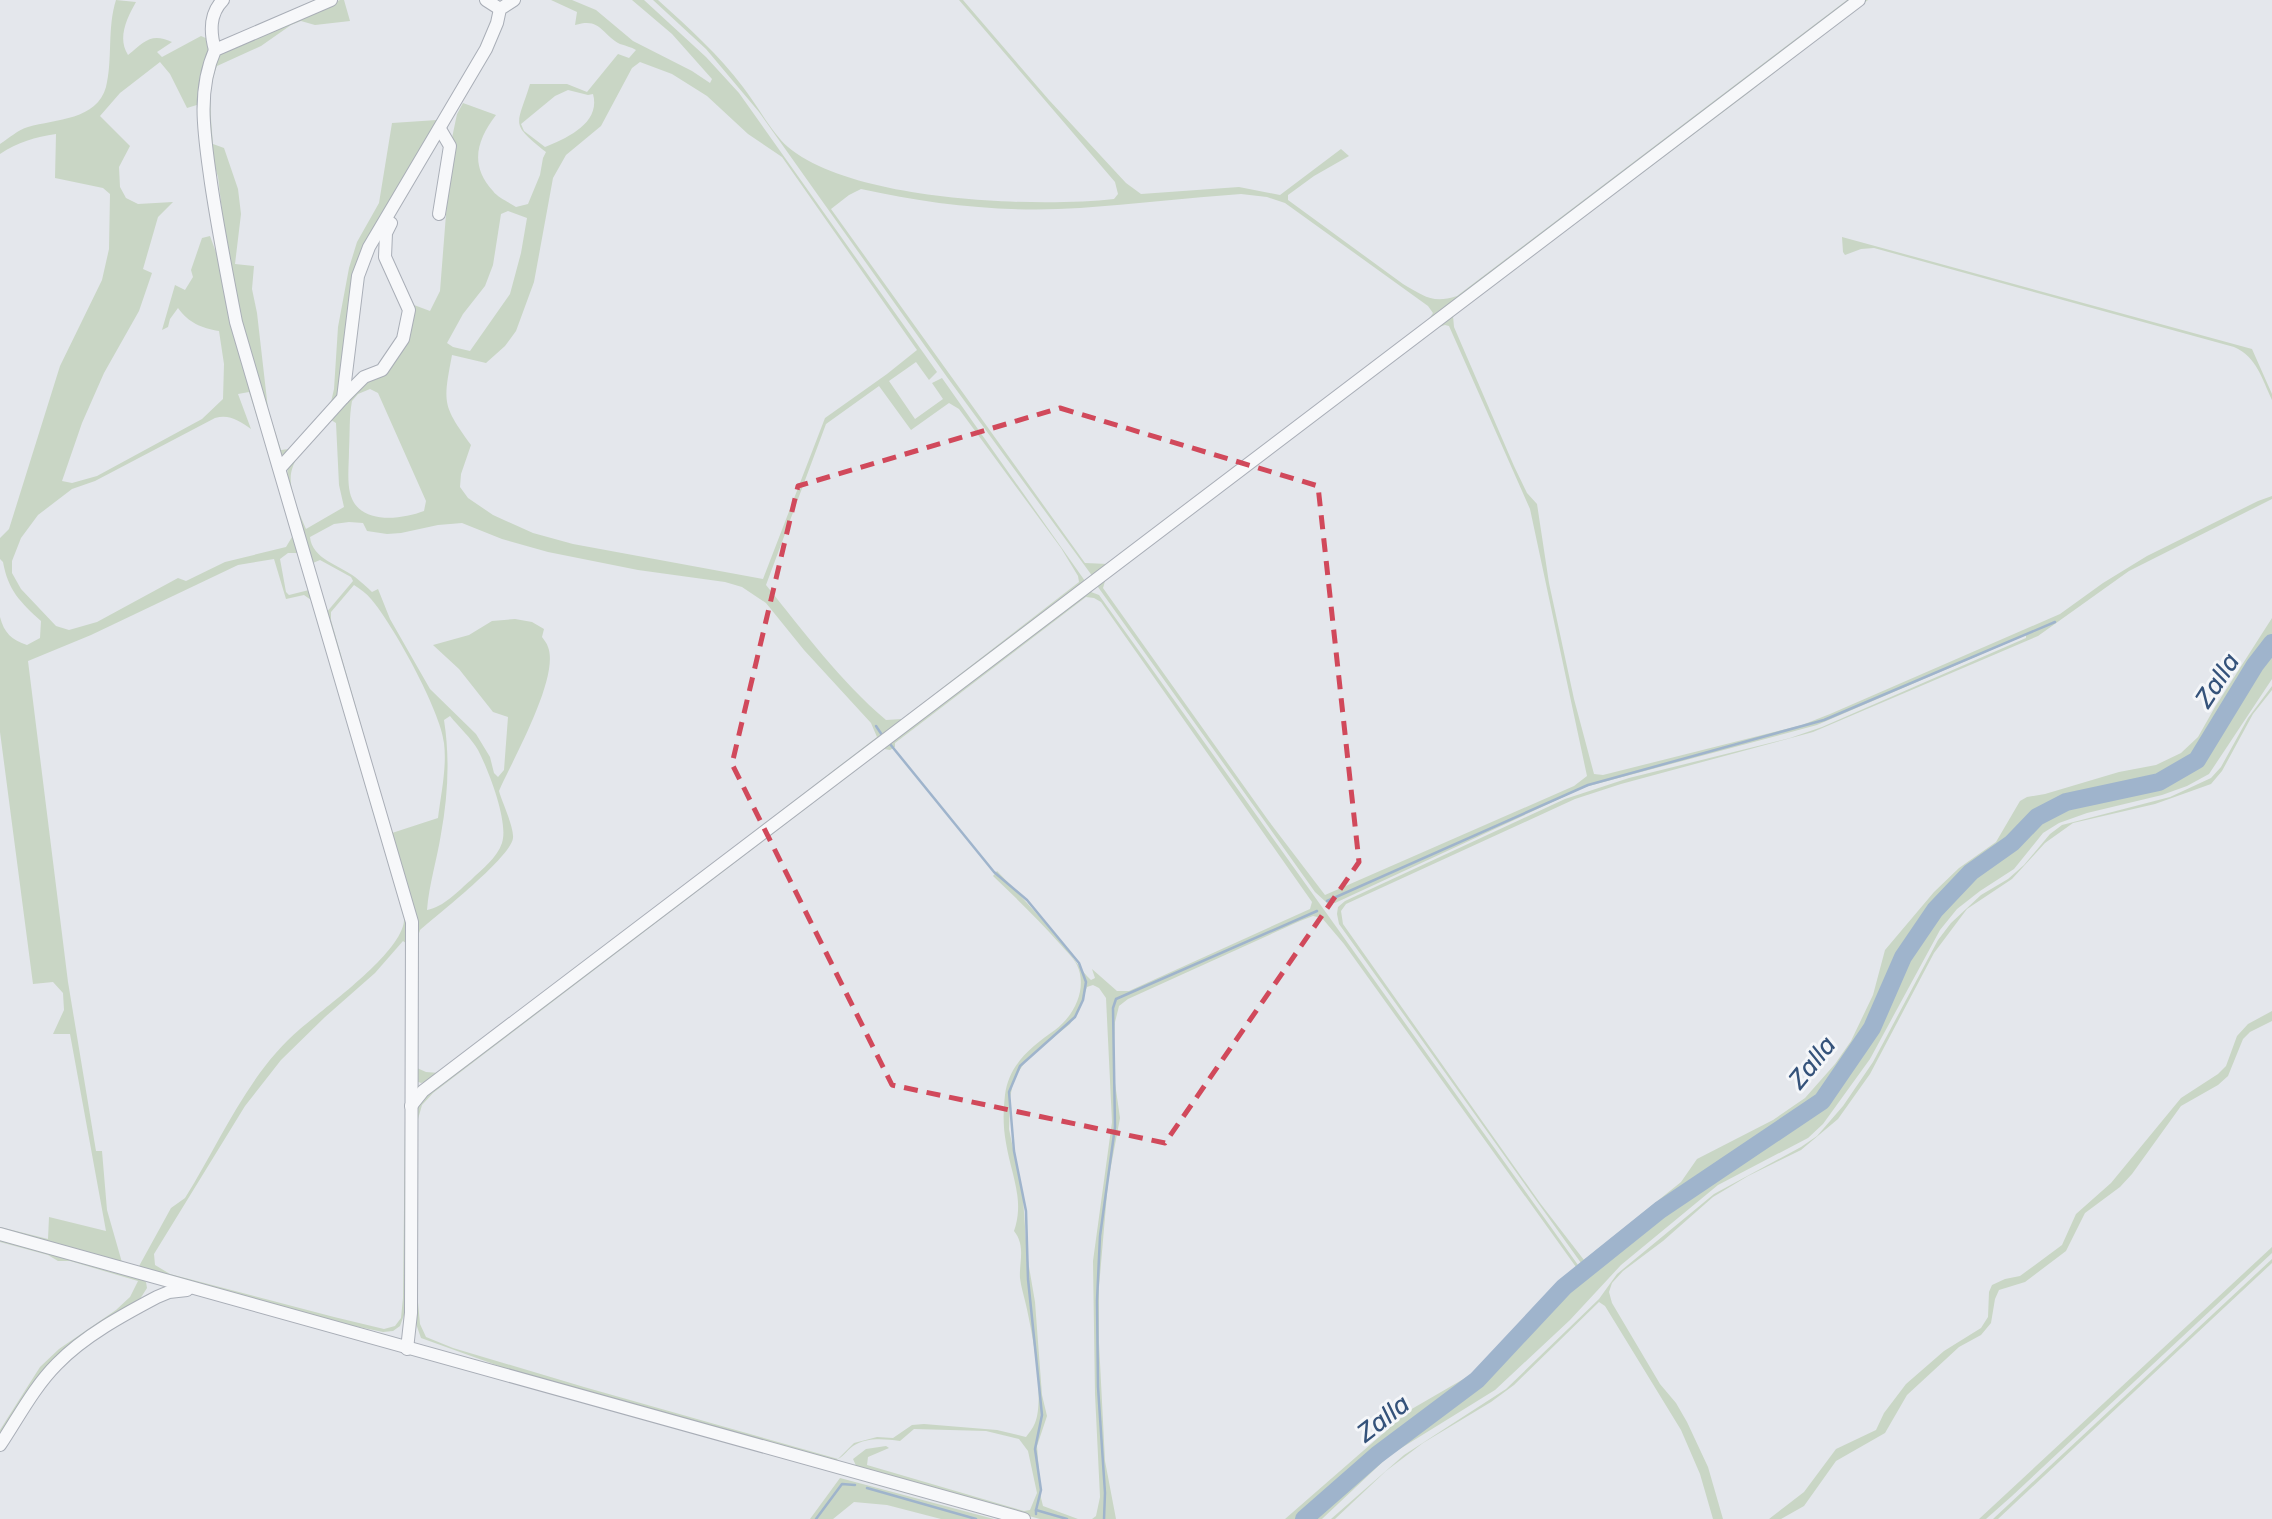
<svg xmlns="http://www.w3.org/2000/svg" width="2272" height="1519" font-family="Rubik,sans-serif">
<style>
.green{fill:#c9d6c5;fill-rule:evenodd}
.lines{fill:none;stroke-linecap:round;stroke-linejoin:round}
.stream{stroke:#9fb4cc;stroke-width:2.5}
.river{stroke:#9fb4cc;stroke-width:18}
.minor-casing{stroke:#a9aeb7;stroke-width:14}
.minor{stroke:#f7f8fa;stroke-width:12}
.marked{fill:none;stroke:#d1495b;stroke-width:5;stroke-dasharray:14 9;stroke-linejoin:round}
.labels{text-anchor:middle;stroke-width:6;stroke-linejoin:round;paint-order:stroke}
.water-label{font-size:26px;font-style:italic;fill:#34527a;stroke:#f4f6f9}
</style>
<rect width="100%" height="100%" fill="#e4e7ec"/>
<g class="green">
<path d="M116,0L136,2C127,18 117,38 128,55C144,42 151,32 172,42L157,52L162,57L201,36L208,39L209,48L202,74L200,104L187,108L170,74L160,62L120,93L100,116L130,146L119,167L120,187L126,198L138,204L173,202L158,217L143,269L152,273L139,311L104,373L82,423L62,481L72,483L97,476L202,419L223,399L224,364L219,331C201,328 189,323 178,308L170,319L168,327L162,330L175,285L185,290L193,277L191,270L202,238L210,236L221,266L232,314L303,553H288L280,559L286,592L289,595L313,589L403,901L408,925L407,1265L404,1315L400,1326L393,1331L383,1332L335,1322L138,1268L171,1208L185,1198C220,1142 249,1072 300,1029C324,1008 406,950 404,918L311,600L304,595L286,599L274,559L238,565L91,635L28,661L68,982L96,1151H102L107,1210L123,1266L0,1230V1227L48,1239L49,1217L106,1231L70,1034H53L64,1010L63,993L53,982L33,984L0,732V617C4,633 12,640 27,645L40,638L41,621C20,602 8,590 3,562L0,559V538L9,529L60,366L102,280L109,249L110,194L103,188L55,178L56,134C35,137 18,142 0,154V144C9,138 18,130 28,127C56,119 97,120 106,87C113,59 107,28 116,0ZM249,392L289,518L292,537L286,547L225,562L186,581L178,578L97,622L69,630L56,626L21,589L12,573V561L21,538L38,515L72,489L95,481L215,418C230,414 239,421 251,429L238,394ZM403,941L407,944L403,1298L401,1318L395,1326L384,1329L334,1317L170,1274L155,1265L154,1254L245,1106L281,1060L325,1017L375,973Z"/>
<path d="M340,0H344L350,21L315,25L301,21L291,25L261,46L217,66C207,91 211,118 213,144L224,148L238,189L241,214L235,264L254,266L252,289L257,313L268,409L281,450L289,449L331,402L334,389L338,327L349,268L357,242L379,203L392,123L437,120L438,125L373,231L361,259L351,298L346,333L344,374L336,401L282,458L272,434L230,279L218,177L208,143L206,105L210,67L218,53Z"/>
<path d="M551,0H572L596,10L633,41L692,71L710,83L712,79L672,34L632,0H644L706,57L739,93L937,372L929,380L916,362L889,381L915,419L943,399L932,383L942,378L1085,581L1084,586L433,1080L421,1083L416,1081L414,1075L415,948L412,915L326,613L353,581L351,577L320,560L313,563L287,475L288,466L294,455L359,386L386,367L405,341L413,323L414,305L430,311L440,291L452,138L457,114L463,103L496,115C477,140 469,165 493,191C498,198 509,202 516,207L528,204L540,175L543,158L546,152C509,122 517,127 530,84H567L587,92L618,54L629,58L636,50C631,47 626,46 620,44C601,34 601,17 575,25L577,12ZM640,62L672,74L707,96L748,134L782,157L917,350L887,374L825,418L763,579L573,544L533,533L493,515L468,498L460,487L461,474L471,445C442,405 443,403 452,355L486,363L505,346L516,331L534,282L553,178L566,155L601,126L632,68ZM568,90L588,95L593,94C601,123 567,138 545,147L524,131L521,124L555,96ZM508,211L527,218L521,253L510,294L470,351L453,347L447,343L463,314L485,286L493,265L501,214ZM879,386L911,430L949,403L959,409L1061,548L1078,576L1079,582L902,719L886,720C840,681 804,632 766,585L826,424ZM370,389L378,393L426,501L424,511C400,520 358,525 350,493C347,480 349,464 349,450C350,434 349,417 352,401L358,394ZM331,420L336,423L339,485L344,507L306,529C279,468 288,465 331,420ZM349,522L363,523L367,531L387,534L401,533L438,525L462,523L502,539L548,552L638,570L725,582L742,587L766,603L804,650L871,723L877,737L439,1073L426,1072L417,1068V940L420,930C437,915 511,857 513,838C514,827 502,802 499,791C512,761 560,677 548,647C547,643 544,640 542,637L544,629L532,622L515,619L492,621L469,635L433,645L459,669L493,712L508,717L504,770L498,777L494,773L490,757L476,734L430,689L390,619L378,589L372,592C367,587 361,582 355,577C339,565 312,559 310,537L334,524ZM354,585C360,589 366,593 371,599C392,623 441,711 444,743C447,767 441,794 438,818L392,833L331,620V612ZM450,716C459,727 471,738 478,750C488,769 509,822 502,843C497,858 482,869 471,880C458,891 444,907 427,910C429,885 437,859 441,834C448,796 450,758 444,720Z"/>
<path d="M653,0H658C688,27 719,55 743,87C757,105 772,133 788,147C852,201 1033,208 1114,199L1118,194L1115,182L959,0H963L1049,100L1126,183L1141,194L1239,187L1280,195L1341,149L1349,156L1314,176L1288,195V200L1403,284C1424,296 1432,304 1457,296L1847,0H1854L1093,577L947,377L759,112L706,49ZM861,189C933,205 1007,213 1080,208C1134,204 1187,198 1241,194L1267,197L1285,203L1428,306L1433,313L1429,319L1108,564L1085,563L831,209L849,195Z"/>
<path d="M1865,0H1868L1747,94L1453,316L1454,327L1514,466L1527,493L1537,504L1549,583L1574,699L1594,774L1603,775L1802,725L1830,714L2060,614L2103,583L2147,556L2258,501L2272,496V499L2129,571L2038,636L1813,732L1621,784L1575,799L1346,904L1341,911L1343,924L1540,1203L1584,1260L1681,1182L1697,1159L1773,1120L1805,1098L1835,1064L1851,1041L1873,995L1885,950L1934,892L1959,868L1996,842L2020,801L2027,797L2045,794L2119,772L2156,765L2181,753L2198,737L2215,707L2272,618V679L2209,774L2187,786L2162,795L2087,813L2059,823L2043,833L2014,869L1980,891L1957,909L1940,930L1870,1059L1823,1124L1808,1138L1718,1185L1621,1265L1570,1320L1495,1390L1390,1455L1322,1519H1285L1410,1410L1479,1370L1507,1347L1550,1293L1576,1267L1344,944L1322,918L1313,916L1300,921L1128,999L1119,1006L1115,1022L1113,1069L1120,1118L1108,1182L1099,1287V1343L1105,1461L1116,1519H1092L1096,1516L1100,1497L1095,1394L1093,1261L1112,1122L1106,998L1099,988L1093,985L1087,987L1079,1010L1070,1024L1028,1058L1014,1078L1010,1098L1009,1129L1023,1198L1027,1255L1035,1302L1042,1395L1047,1416L1037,1446L1041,1498L1043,1506L1078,1519H1040L861,1470L857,1468L853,1459L866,1449L886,1446L889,1448L868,1457L867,1465L1024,1511L1030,1510L1037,1493L1028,1451L1019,1439L986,1431L914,1429L900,1441C884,1439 867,1437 853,1446C846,1451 843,1458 834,1461L513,1371L421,1338L415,1321L417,1106L428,1092L1087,592H1091L1099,595L1578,1265L1581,1263L1339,924L1337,914L1338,907L1345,901L1565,799L1629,778L1790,738L1822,727L2026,638V635L1817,725L1585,787L1335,903H1327L1315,892L1098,587L1100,581ZM1445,325L1449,326L1530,509L1587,776L1574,786L1325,895L1268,820L1103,588L1105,581L1436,328ZM1086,597L1094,598L1101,602L1312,902L1310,909L1129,991H1117L1092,969L1095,978L1091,980C1081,971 1070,952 1060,941C1040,916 1019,894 997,871L993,876C1016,898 1039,920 1060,944C1065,950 1073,957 1077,965C1088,988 1074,1016 1055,1030C1031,1047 1009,1064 1005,1095C1003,1111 1003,1127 1006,1143C1011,1174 1025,1200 1014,1231C1026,1246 1019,1262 1020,1278C1021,1287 1024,1296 1026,1305C1032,1331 1045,1399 1035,1423C1033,1428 1029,1433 1026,1437L997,1430L924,1424L912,1425L893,1438L877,1437L854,1443L838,1459L584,1387L453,1348L426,1337L420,1324L416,1281L418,1119L422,1105L433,1093L884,749L890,750L895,747V743Z"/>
<path d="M1842,237L2252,349L2272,394V400C2262,379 2257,357 2234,347L1874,248L1861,249L1845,255L1843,252Z"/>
<path d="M2272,686V690L2253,714L2222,771L2211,784L2155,804L2073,823L2045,843L2012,879L1967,909L1934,953L1870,1074L1838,1119L1801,1150L1748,1176L1713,1197L1663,1241L1623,1271L1612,1283L1609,1292L1612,1303L1660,1384L1676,1403L1687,1422L1708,1467L1723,1519H1713L1700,1474L1681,1430L1605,1306L1599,1302L1514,1385L1491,1402L1423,1443L1386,1471L1335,1519H1331L1404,1455L1506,1389L1599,1299L1617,1274L1714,1194L1801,1147L1817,1136L1843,1106L1873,1062L1938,940L1951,923L1981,895L2008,879L2024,865L2050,834L2062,825L2170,797L2211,778L2221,767L2248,718Z"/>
<path d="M2272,1011V1021L2250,1032L2243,1039L2228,1076L2218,1085L2181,1106L2132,1174L2120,1187L2085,1213L2066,1251L2025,1282L1999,1290L1995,1299L1991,1323L1981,1335L1959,1347L1907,1395L1885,1433L1836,1461L1804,1506L1781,1519H1769L1804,1492L1836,1449L1876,1430L1884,1413L1906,1384L1944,1351L1981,1328L1988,1317L1989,1292L1992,1285L2005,1279L2020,1276L2062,1245L2076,1214L2111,1183L2181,1098L2218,1074L2226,1066L2237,1036L2248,1024Z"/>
<path d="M0,1238L140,1278L146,1282L147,1288L138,1302L85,1335L0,1437V1430L40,1367L59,1349L116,1310L130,1297L138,1281L70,1261H58L48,1255L0,1242Z"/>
<path d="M2272,1247V1253L2012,1496L1986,1519H1979Z"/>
<path d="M2272,1259V1263L1998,1519H1993Z"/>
<path d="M840,1478L994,1519H941L887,1505L854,1502L833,1519H810Z"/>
</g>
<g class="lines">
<g class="stream">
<path d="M876,726L882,735"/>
<path d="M890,744L994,872L1027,900L1079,963L1086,982L1083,1000L1075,1017L1020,1066L1009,1092L1014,1151L1026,1211L1028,1279L1042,1415L1035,1449L1041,1490L1036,1510"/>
<path d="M1327,901L1588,785L1824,720L2055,622"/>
<path d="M867,1488L976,1519"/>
<path d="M1036,1514V1510L1067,1519"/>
<path d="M816,1519L842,1484L855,1485"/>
<path d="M1104,1519L1105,1493L1098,1387L1097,1301L1100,1236L1115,1127L1113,1008L1116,999L1317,911"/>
</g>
<path class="river" d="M1304,1519L1377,1455L1477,1380L1564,1287L1660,1210L1822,1101L1872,1028L1903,957L1935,910L1971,872L2012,843L2037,817L2066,802L2159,782L2197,760L2255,665L2272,643"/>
<defs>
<g id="minor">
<path d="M331,0L215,50C196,93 205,138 211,183C218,230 227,276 236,322L412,922L411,1313L407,1349"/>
<path d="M486,0L500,9"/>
<path d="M215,50C210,32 209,14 223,0"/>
<path d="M439,214L450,146L440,129"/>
<path d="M343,398L364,377L382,370L403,339L409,310L385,257L386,233L391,223"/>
<path d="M280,468L343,398L358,276L369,247L486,49L497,23L500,9L514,0"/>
<path d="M411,1106L423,1091L1859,0"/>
<path d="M0,1234L1024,1519"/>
<path d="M0,1445C18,1418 34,1387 57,1364C84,1336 123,1315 157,1297L169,1292L187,1290"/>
</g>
</defs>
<use href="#minor" class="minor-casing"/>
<use href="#minor" class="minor"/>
</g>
<path class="marked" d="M1060,408L1318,486L1359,862L1165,1143L892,1085L732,764L798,486Z"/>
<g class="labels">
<g class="water-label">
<text transform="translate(2217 680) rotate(-57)" y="9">Zalla</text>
<text transform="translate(1812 1062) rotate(-51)" y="9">Zalla</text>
<text transform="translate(1383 1418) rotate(-38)" y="9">Zalla</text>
</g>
</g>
</svg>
